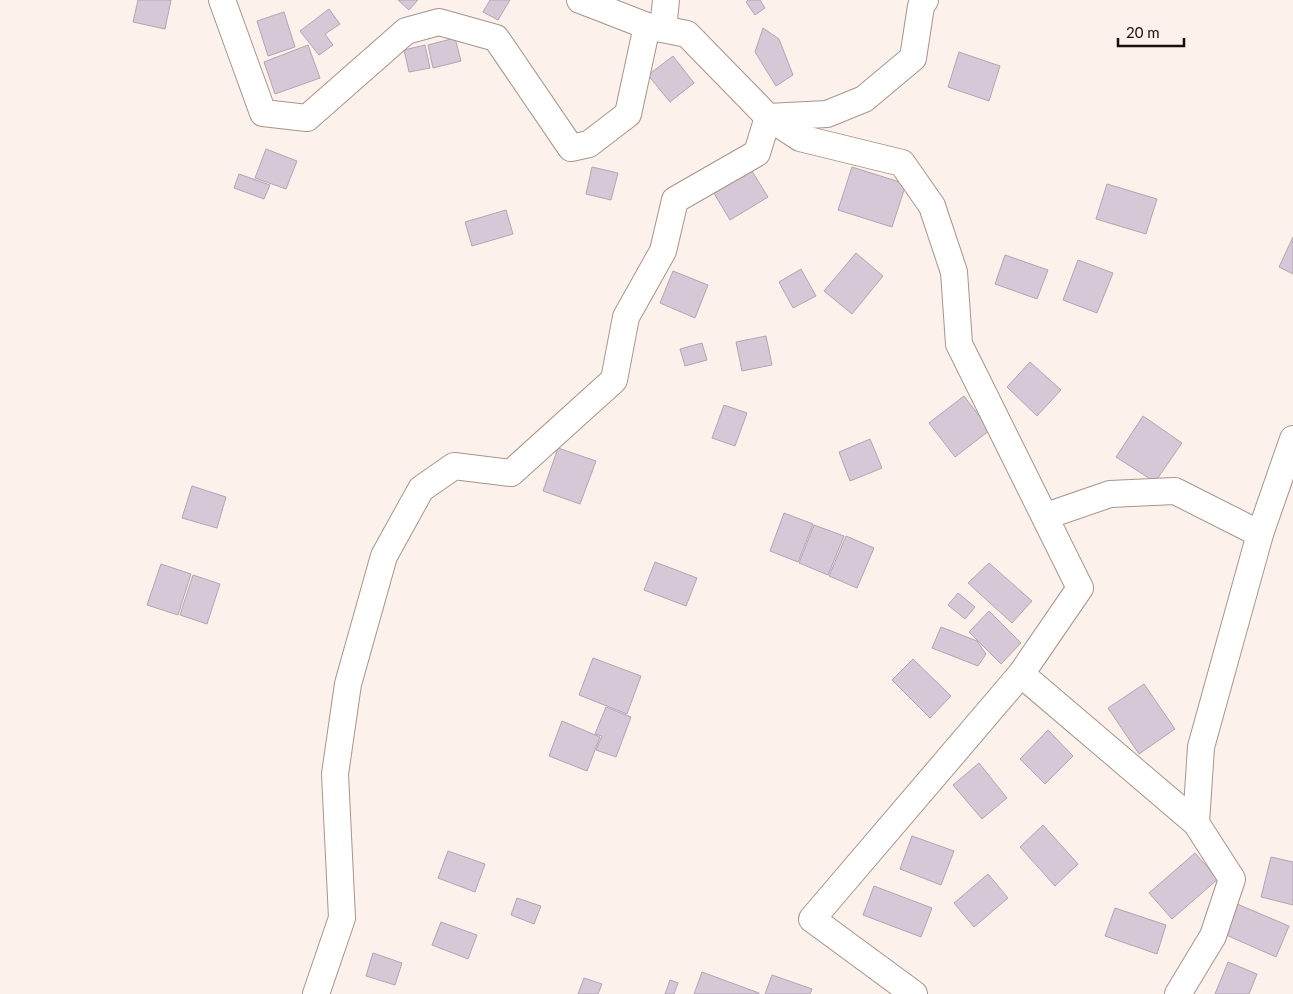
<svg xmlns="http://www.w3.org/2000/svg" width="1293" height="994" font-family="Lato,sans-serif">
<style>
.building{fill:#d6c8d6;stroke:#b3a5b3}
.lines{fill:none;stroke-linecap:round;stroke-linejoin:round}
.minor-casing{stroke:#a6958a;stroke-width:28}
.minor{stroke:#fff;stroke-width:26}
</style>
<rect width="100%" height="100%" fill="#fdf1eb"/>
<g class="building">
<path d="M138,0H171L165,29L133,22Z"/>
<path d="M398,0H418L409,10Z"/>
<path d="M490,0H510L498,20L483,12Z"/>
<path d="M748,0H760L765,8L755,15L746,2Z"/>
<path d="M329,9L340,24L325,34L333,45L319,55L300,31Z"/>
<path d="M284,12L295,47L268,56L257,21Z"/>
<path d="M763,28L779,39L793,75L776,86L755,52Z"/>
<path d="M455,38L461,61L433,68L428,45Z"/>
<path d="M308,45L320,78L275,94L264,62Z"/>
<path d="M425,45L430,68L409,72L404,50Z"/>
<path d="M959,52L1000,66L989,101L948,87Z"/>
<path d="M673,56L694,83L670,102L648,75Z"/>
<path d="M266,149L297,161L286,189L255,178Z"/>
<path d="M592,167L618,173L611,200L586,194Z"/>
<path d="M852,167L906,184L892,227L838,210Z"/>
<path d="M750,168L768,197L730,220L712,190Z"/>
<path d="M239,174L270,185L264,199L234,188Z"/>
<path d="M1107,184L1157,199L1146,234L1096,219Z"/>
<path d="M506,210L513,234L472,246L465,222Z"/>
<path d="M1293,237V274L1279,267Z"/>
<path d="M856,253L883,276L852,314L824,291Z"/>
<path d="M1005,255L1048,270L1037,299L995,284Z"/>
<path d="M1078,260L1113,273L1097,313L1063,300Z"/>
<path d="M801,269L816,296L793,308L779,282Z"/>
<path d="M673,271L708,285L695,318L660,303Z"/>
<path d="M766,336L772,365L742,371L736,342Z"/>
<path d="M702,343L707,360L685,366L680,349Z"/>
<path d="M1030,362L1061,390L1037,416L1007,387Z"/>
<path d="M964,396L990,430L955,457L929,423Z"/>
<path d="M724,405L747,413L735,446L712,438Z"/>
<path d="M1143,416L1182,443L1155,482L1116,457Z"/>
<path d="M870,439L882,468L850,481L839,452Z"/>
<path d="M558,448L596,461L580,504L543,491Z"/>
<path d="M192,486L226,497L217,528L182,518Z"/>
<path d="M784,513L813,524L798,562L770,551Z"/>
<path d="M814,525L844,536L828,575L799,563Z"/>
<path d="M846,536L874,548L857,588L829,576Z"/>
<path d="M655,562L697,578L686,606L644,590Z"/>
<path d="M989,563L1032,601L1012,623L968,583Z"/>
<path d="M161,564L191,574L178,615L147,605Z"/>
<path d="M193,575L220,584L207,624L180,615Z"/>
<path d="M958,593L975,607L965,619L948,605Z"/>
<path d="M989,611L1021,643L1001,664L969,632Z"/>
<path d="M941,627L977,641L986,654L978,666L932,648Z"/>
<path d="M593,658L641,676L627,714L579,695Z"/>
<path d="M913,659L951,696L930,718L892,680Z"/>
<path d="M1144,684L1175,729L1139,754L1108,708Z"/>
<path d="M606,707L631,717L616,757L596,750L602,736L595,734Z"/>
<path d="M562,721L600,737L587,771L549,756Z"/>
<path d="M1048,730L1073,756L1045,784L1020,759Z"/>
<path d="M979,763L1007,798L982,819L953,785Z"/>
<path d="M1043,825L1078,864L1055,886L1020,847Z"/>
<path d="M912,836L954,851L941,885L900,869Z"/>
<path d="M448,851L485,864L475,892L438,878Z"/>
<path d="M1195,853L1218,879L1172,919L1149,893Z"/>
<path d="M1271,857L1293,862V905L1261,897Z"/>
<path d="M988,874L1008,898L974,927L954,903Z"/>
<path d="M874,886L932,908L921,937L863,915Z"/>
<path d="M517,898L541,906L534,924L511,915Z"/>
<path d="M1237,904L1289,926L1276,957L1224,934Z"/>
<path d="M1115,908L1166,925L1157,954L1105,936Z"/>
<path d="M441,922L477,935L468,959L432,945Z"/>
<path d="M373,953L402,963L395,985L366,976Z"/>
<path d="M1228,962L1257,974L1249,994H1215Z"/>
<path d="M702,972L759,993V994H694Z"/>
<path d="M772,975L812,989L810,994H765Z"/>
<path d="M584,978L602,984L598,994H578Z"/>
<path d="M670,980L678,983L674,994H665Z"/>
</g>
<g class="lines">
<defs>
<g id="minor">
<path d="M222,0L263,113L307,118L406,31L439,22L496,38L571,148L589,144L628,114L647,26"/>
<path d="M580,0L647,26L687,34L768,117L827,114L864,99L913,58L921,6L925,0"/>
<path d="M663,29L666,0"/>
<path d="M1046,516L1110,494L1175,491L1260,534"/>
<path d="M1021,674L1196,823L1232,879L1213,936L1178,994"/>
<path d="M1196,823L1201,747L1260,534L1293,439"/>
<path d="M316,994L342,918L335,774L348,684L384,556L421,489L454,466L511,473L614,380L626,317L663,251L675,200L757,153L768,117L800,138L902,163L932,206L954,272L959,344L1080,588L1021,674L812,919L914,994"/>
</g>
</defs>
<use href="#minor" class="minor-casing"/>
<use href="#minor" class="minor"/>
</g>
<path d="M1118 38v8h66v-8" fill="none" stroke="#16100d" stroke-width="2.5"/>
<text x="1126" y="38" font-size="15" fill="#16100d" stroke="#fdf1eb" stroke-width="4" paint-order="stroke">20 m</text>
</svg>
